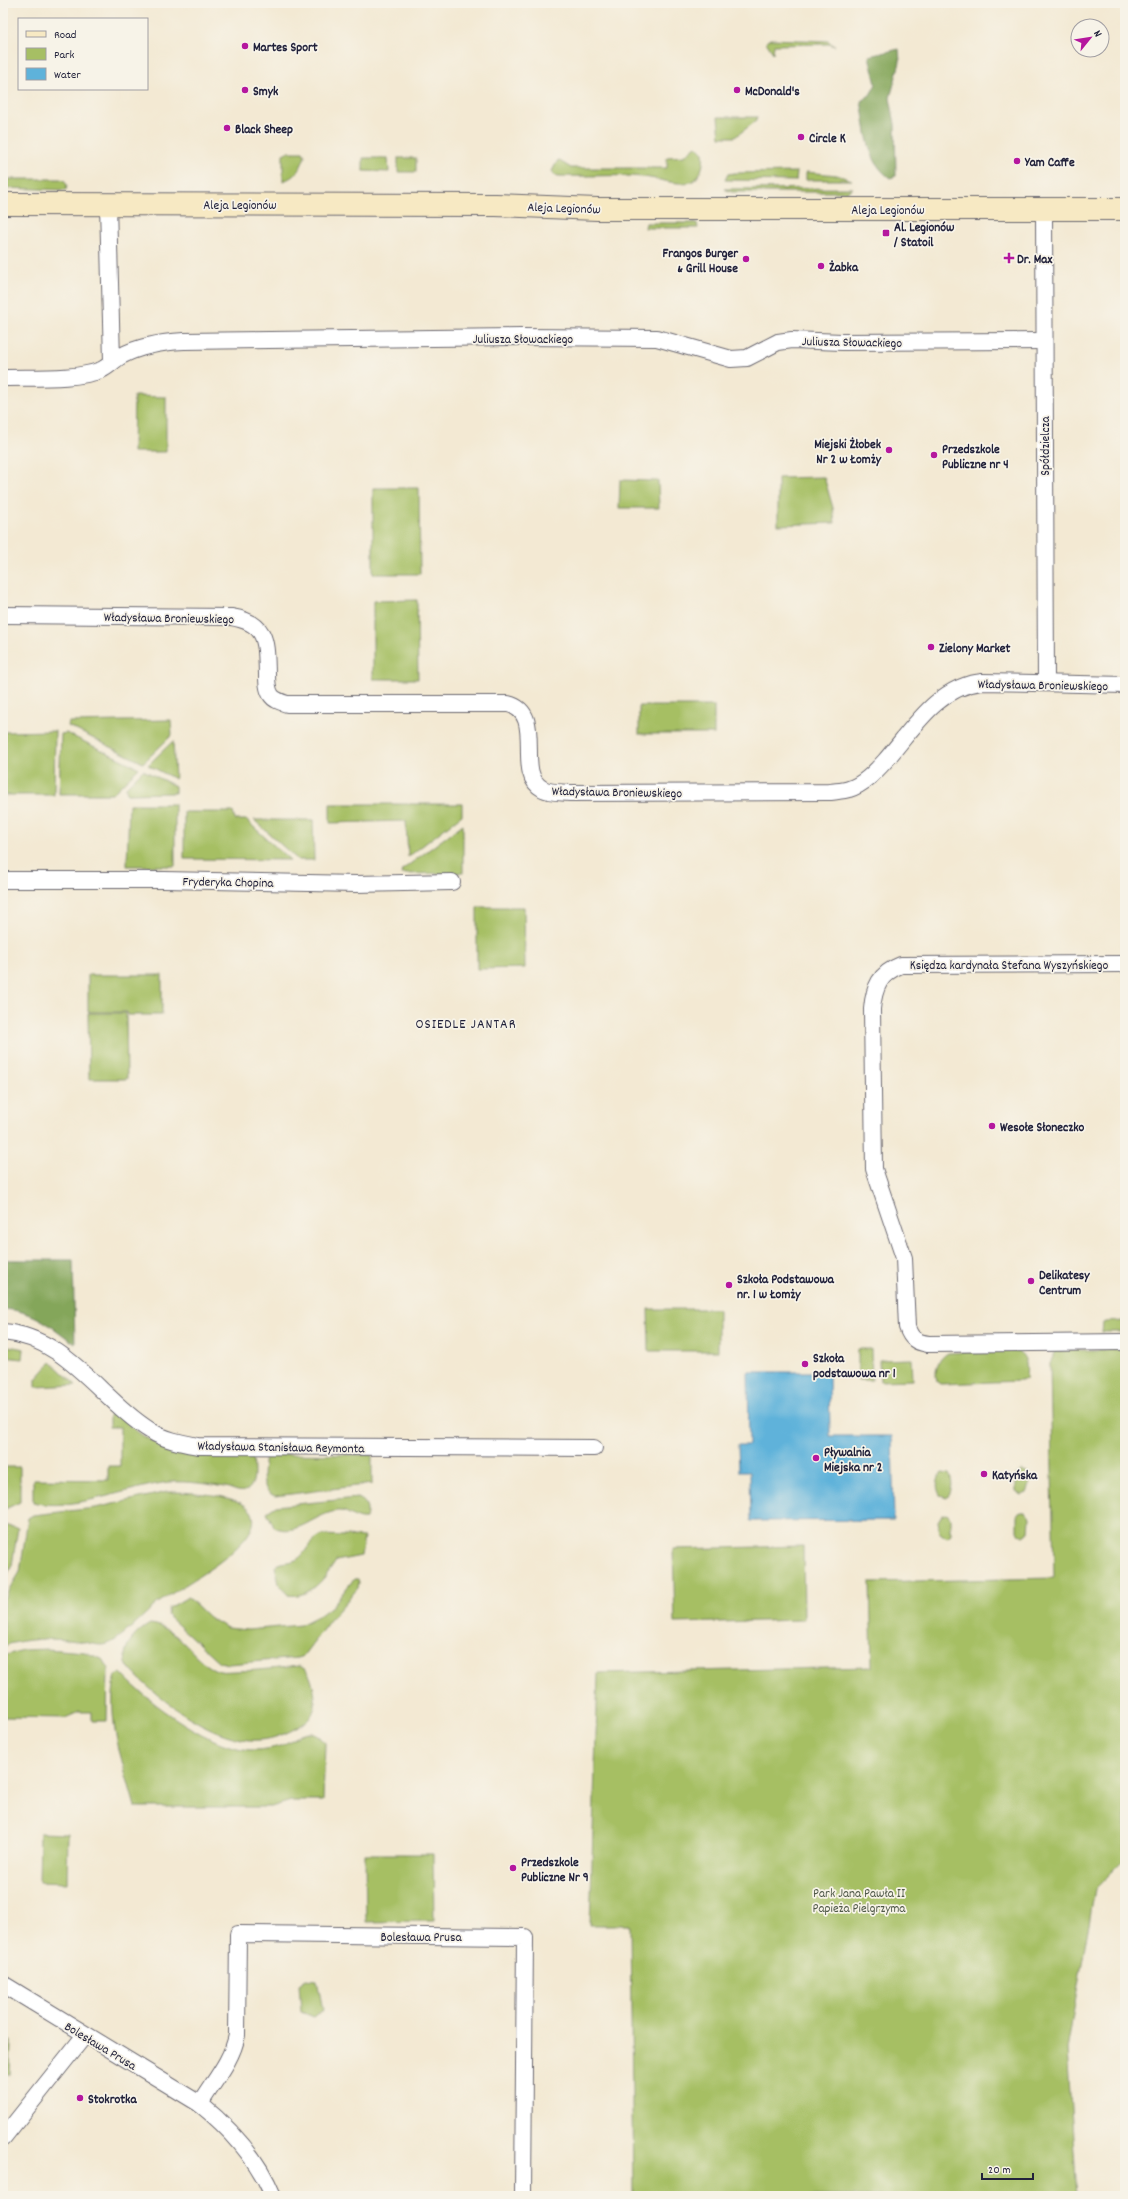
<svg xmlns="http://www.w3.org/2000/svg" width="1128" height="2199" font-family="Dekko,sans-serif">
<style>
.green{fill:#a6bf64;stroke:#647050}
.forest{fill:#84a65a;stroke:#53644a}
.water{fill:#5eb2da;stroke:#406a8a}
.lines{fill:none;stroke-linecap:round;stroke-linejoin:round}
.minor-casing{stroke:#6b6870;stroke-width:18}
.secondary-casing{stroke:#6b6870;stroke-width:24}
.minor{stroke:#fff;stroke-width:16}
.secondary{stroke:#f7e9c3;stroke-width:22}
.poi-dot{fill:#b5179e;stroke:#f7f3e8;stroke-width:1.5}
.labels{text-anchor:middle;stroke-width:3.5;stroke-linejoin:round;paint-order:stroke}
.poi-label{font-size:13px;font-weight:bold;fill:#22223b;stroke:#f7f3e8;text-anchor:start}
.street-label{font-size:13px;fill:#22223b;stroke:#f7f3e8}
.park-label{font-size:13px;fill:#505949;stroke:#f7f3e8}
.neighbourhood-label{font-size:14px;letter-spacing:1px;fill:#22223b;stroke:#f7f3e8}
</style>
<rect width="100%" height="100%" fill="#f7f3e8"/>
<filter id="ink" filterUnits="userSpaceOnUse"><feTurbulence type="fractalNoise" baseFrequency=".025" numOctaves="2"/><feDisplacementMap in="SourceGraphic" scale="8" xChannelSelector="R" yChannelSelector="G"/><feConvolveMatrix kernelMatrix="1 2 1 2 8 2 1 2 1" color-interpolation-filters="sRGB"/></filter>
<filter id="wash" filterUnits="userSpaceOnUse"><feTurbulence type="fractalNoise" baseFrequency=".012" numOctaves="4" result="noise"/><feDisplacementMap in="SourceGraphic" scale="16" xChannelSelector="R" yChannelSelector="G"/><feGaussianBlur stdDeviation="0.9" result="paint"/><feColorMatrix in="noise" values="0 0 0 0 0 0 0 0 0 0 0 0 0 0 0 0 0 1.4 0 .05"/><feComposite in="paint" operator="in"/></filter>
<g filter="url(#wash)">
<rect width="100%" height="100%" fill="#f3e9d3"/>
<g class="green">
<path d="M770,39L828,41L835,46L829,44L774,45L773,53L766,42Z"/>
<path d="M718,117H757L756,121L735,137H720Z"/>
<path d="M696,146L703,153C705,162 701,178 691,182C675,186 658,178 642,177C615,174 587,177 559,176L554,175L552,171L558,160L571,168H667V157L684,156Z"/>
<path d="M287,152H303L305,156C301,168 296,177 283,181V154Z"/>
<path d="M363,158H388L389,172L363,171Z"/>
<rect x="398" y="158" width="18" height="14"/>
<path d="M797,172L796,181L725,180L728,174L735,173Z"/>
<path d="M806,172L837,175L852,180H806Z"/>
<path d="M3,179H60L64,180L67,185L66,190L3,188Z"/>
<path d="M853,188L847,192H732L724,189Z"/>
<path d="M646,223H697L698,228H645Z"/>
<path d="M134,396L166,397V452H133Z"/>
<path d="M824,477L833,508L835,523L778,525V478Z"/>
<path d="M620,480L658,481L659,508H619Z"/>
<path d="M373,488H419L420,574H373Z"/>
<path d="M417,600L418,679H373V601Z"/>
<rect x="639" y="706" width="75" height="28"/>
<path d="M171,720L172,735L143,763L68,726L69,722Z"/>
<path d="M55,731L54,795H3V732Z"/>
<path d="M66,733L139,768L112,794H59L61,734Z"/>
<path d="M173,741L175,779L148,765Z"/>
<path d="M143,770L175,786V793L127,794L126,787Z"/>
<path d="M129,804H175V866H127Z"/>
<path d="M330,804H462V815L408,857L406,821L330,823Z"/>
<path d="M184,812H233L235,820H246L290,860L184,859Z"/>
<path d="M254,820H313L314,860H298Z"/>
<path d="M463,824V873L401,874L402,870Z"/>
<path d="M477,907H524L525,968L477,969Z"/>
<path d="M88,975H162V1015H128L127,1012H88Z"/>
<path d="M88,1013H126L127,1079H89Z"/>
<path d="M648,1309H718V1351H649Z"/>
<path d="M1125,1321V1332H1102L1103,1323L1105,1322Z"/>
<path d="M3,1345L24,1349L23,1359L3,1357Z"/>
<path d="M858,1349H871L872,1380H858Z"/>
<path d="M1125,1349V1859L1095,1889L1067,2049L1077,2196H633L630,1925H590L598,1673L872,1667L870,1582L1054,1578L1050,1363L1056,1351Z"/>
<path d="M1015,1350C1028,1355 1027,1367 1026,1379L1021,1381L941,1384L937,1381C934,1369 938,1359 948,1353Z"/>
<path d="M912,1359L913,1380L880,1381L879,1360Z"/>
<path d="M51,1362L76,1385L36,1387V1379Z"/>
<path d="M113,1414H116C125,1421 133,1429 142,1435C174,1457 216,1454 253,1455C253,1465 258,1486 245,1491C238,1493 231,1488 225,1487C208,1484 187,1481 170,1482C132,1486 69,1513 33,1502V1479L108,1480V1466H120V1427H109V1415Z"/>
<path d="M265,1454L372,1455V1484L275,1496C258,1490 264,1469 265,1454Z"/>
<path d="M3,1467H20V1502L3,1510Z"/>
<path d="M1021,1471L1027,1473L1030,1485L1027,1493L1022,1495L1016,1491V1475Z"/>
<path d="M942,1473L949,1474C953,1481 953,1491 947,1497L940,1495C936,1488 936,1479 942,1473Z"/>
<path d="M167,1492C193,1492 283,1494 244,1540C221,1566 189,1581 161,1601C147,1610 121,1641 107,1644C98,1647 87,1642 78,1641C53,1638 26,1638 3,1646V1600L20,1572L28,1518L33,1515L95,1508Z"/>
<path d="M357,1498C368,1501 368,1509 366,1519C352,1521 349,1507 332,1512C312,1517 295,1537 274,1527L267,1512L276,1506Z"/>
<path d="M1020,1512H1024L1030,1518L1029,1532L1024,1536L1019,1534L1017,1530V1516Z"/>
<path d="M947,1514L951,1518V1535L947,1538L940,1533L938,1521L942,1515Z"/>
<path d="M3,1525L18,1528L12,1565L3,1584Z"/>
<path d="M323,1535L364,1537L361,1556L336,1561C326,1577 310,1599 288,1595L279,1584L275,1566C281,1561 289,1563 296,1560C307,1554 307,1541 323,1535Z"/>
<path d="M803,1546L804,1620L675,1623L673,1549Z"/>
<path d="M354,1579H358L359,1582L358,1588L330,1620L303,1656L297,1658L229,1664L219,1662L167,1615L169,1608L188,1597L209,1617L227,1628L248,1630L300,1625L320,1615L332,1606Z"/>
<path d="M150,1624C180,1626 193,1664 220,1671C224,1672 230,1671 235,1671C257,1671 277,1668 299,1666C309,1670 311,1678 313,1687C318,1704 315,1717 300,1726C288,1733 274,1739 260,1740C217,1744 157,1699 130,1669C116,1652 135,1632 150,1624Z"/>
<path d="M47,1649L85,1652L104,1660L108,1668L107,1721H92V1712H79L65,1718L3,1717V1656L23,1650Z"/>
<path d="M121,1673C149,1703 214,1752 256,1750C263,1750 273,1748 280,1746C290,1742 300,1733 311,1733C318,1733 321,1738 325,1743L323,1801H291L271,1807H135C124,1765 105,1719 116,1675Z"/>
<path d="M40,1833L68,1834L67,1883L39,1882Z"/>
<path d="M433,1854L434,1921L366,1922L365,1854Z"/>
<path d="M306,1979L317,1980L323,2010L314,2017L301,2012L299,1984Z"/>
<path d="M3,2041H11L10,2074H3Z"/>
</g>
<g class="forest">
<path d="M899,49L900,62L890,98L895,124L896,176L890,178C866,162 866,127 861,101L870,95L876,84L869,56Z"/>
<path d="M3,1260H73L75,1344C50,1326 36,1311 3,1309Z"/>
</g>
<path class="water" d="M748,1372H829L830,1436H892L894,1520L751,1521L750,1472H739L738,1445H749Z"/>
</g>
<g filter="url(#ink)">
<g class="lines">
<defs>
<g id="minor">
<path d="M108,204L112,361"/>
<path d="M1044,209L1046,683"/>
<path d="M3,378C31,377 76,380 101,370C108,367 114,360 121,356C140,346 163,342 184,341L521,337L657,338L731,359L747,358L778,342L792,340L842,342L1044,341"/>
<path d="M3,615L231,617C268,623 266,642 267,674C267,681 267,689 271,695C274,700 281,702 287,704H508C547,713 513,774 543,789C551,793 561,792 570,793L830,792C836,791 843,791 849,789C863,785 875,772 885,761C912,730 938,686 982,682L1125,685"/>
<path d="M3,880H164L356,884L452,882"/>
<path d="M1125,964L901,965C880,973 874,987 872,1009L874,1169L904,1258L907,1327C911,1339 916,1342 928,1344L1125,1342"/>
<path d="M3,1332C67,1337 101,1400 151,1431C165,1440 182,1443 198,1446L594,1448"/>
<path d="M3,1984L200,2104C231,2129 258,2159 273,2196"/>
<path d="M200,2104C213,2082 232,2061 237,2035L238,1934L525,1937L523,2196"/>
<path d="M3,2138L85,2035"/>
</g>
<path id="secondary" d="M3,204L496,205L597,209H1125"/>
</defs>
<use href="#minor" class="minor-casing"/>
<use href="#secondary" class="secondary-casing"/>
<use href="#minor" class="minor"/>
<use href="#secondary" class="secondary"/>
</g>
</g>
<g class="poi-dot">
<circle cx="245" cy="46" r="4"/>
<circle cx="245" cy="90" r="4"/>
<circle cx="737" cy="90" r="4"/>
<circle cx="227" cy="128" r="4"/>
<circle cx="801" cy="137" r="4"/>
<circle cx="1017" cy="161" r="4"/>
<rect x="882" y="229" width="8" height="8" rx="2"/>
<path d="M1007 252h4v4h4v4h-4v4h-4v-4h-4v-4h4z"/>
<circle cx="746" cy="259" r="4"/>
<circle cx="821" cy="266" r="4"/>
<circle cx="889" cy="450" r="4"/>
<circle cx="934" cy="455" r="4"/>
<circle cx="931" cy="647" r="4"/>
<circle cx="992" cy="1126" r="4"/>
<circle cx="1031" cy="1281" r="4"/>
<circle cx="729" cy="1285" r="4"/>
<circle cx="805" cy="1364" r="4"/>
<circle cx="816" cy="1458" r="4"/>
<circle cx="984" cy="1474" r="4"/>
<circle cx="513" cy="1868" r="4"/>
<circle cx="80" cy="2098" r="4"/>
</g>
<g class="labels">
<g class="poi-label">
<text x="253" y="51">Martes Sport</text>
<text x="253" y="95">Smyk</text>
<text x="745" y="95">McDonald's</text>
<text x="235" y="133">Black Sheep</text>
<text x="809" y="142">Circle K</text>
<text x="1025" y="166">Yam Caffe</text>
<text x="894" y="231">Al. Legionów<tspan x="894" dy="15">/ Statoil</tspan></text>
<text x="738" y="257" text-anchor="end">Frangos Burger<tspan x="738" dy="15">&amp; Grill House</tspan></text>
<text x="1017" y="263">Dr. Max</text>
<text x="829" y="271">Żabka</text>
<text x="881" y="448" text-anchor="end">Miejski Żłobek<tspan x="881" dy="15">Nr 2 w Łomży</tspan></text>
<text x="942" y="453">Przedszkole<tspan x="942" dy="15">Publiczne nr 4</tspan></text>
<text x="939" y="652">Zielony Market</text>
<text x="1000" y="1131">Wesołe Słoneczko</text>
<text x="1039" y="1279">Delikatesy<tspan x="1039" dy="15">Centrum</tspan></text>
<text x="737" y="1283">Szkoła Podstawowa<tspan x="737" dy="15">nr. 1 w Łomży</tspan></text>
<text x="813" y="1362">Szkoła<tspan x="813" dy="15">podstawowa nr 1</tspan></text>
<text x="824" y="1456">Pływalnia<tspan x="824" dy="15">Miejska nr 2</tspan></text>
<text x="992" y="1479">Katyńska</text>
<text x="521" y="1866">Przedszkole<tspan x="521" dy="15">Publiczne Nr 9</tspan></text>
<text x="88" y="2103">Stokrotka</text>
</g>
<g class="street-label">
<text x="240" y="209">Aleja Legionów</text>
<text transform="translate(564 207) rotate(2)" y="5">Aleja Legionów</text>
<text x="888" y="214">Aleja Legionów</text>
<text x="523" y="343">Juliusza Słowackiego</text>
<text transform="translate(852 341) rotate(1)" y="5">Juliusza Słowackiego</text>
<text transform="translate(1044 446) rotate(-90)" y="5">Spółdzielcza</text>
<text transform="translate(169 617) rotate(1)" y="5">Władysława Broniewskiego</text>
<text transform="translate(1043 684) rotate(1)" y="5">Władysława Broniewskiego</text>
<text transform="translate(617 791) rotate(1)" y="5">Władysława Broniewskiego</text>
<text transform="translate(228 881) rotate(1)" y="5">Fryderyka Chopina</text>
<text x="1009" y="969">Księdza kardynała Stefana Wyszyńskiego</text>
<text transform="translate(281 1446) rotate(1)" y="5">Władysława Stanisława Reymonta</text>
<text x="421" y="1941">Bolesława Prusa</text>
<text transform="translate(101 2045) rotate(31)" y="5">Bolesława Prusa</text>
</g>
<g class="park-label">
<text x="859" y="1897">Park Jana Pawła II<tspan x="859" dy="15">Papieża Pielgrzyma</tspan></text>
</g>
<g class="neighbourhood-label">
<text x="466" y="1028">OSIEDLE JANTAR</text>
</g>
</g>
<rect width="1128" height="2199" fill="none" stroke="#f7f3e8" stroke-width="16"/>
<rect x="18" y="18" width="130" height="72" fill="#f7f3e8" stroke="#a29fa3"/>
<rect x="26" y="31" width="20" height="6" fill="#f7e9c3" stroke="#a29fa3"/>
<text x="54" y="38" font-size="12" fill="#22223b">Road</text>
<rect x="26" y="48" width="20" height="12" fill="#a6bf64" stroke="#a29fa3"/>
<text x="54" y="58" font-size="12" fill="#22223b">Park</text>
<rect x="26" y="68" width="20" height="12" fill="#5eb2da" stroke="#a29fa3"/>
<text x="54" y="78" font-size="12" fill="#22223b">Water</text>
<g transform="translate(1090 38) rotate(60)"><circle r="19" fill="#f7f3e8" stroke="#a29fa3"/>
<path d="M0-3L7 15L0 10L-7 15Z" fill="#b5179e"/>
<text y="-6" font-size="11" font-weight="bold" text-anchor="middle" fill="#22223b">N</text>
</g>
<path d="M982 2173v6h51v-6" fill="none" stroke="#22223b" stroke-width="2"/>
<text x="988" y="2173" font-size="12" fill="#22223b" stroke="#f7f3e8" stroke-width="3" paint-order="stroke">20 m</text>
</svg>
